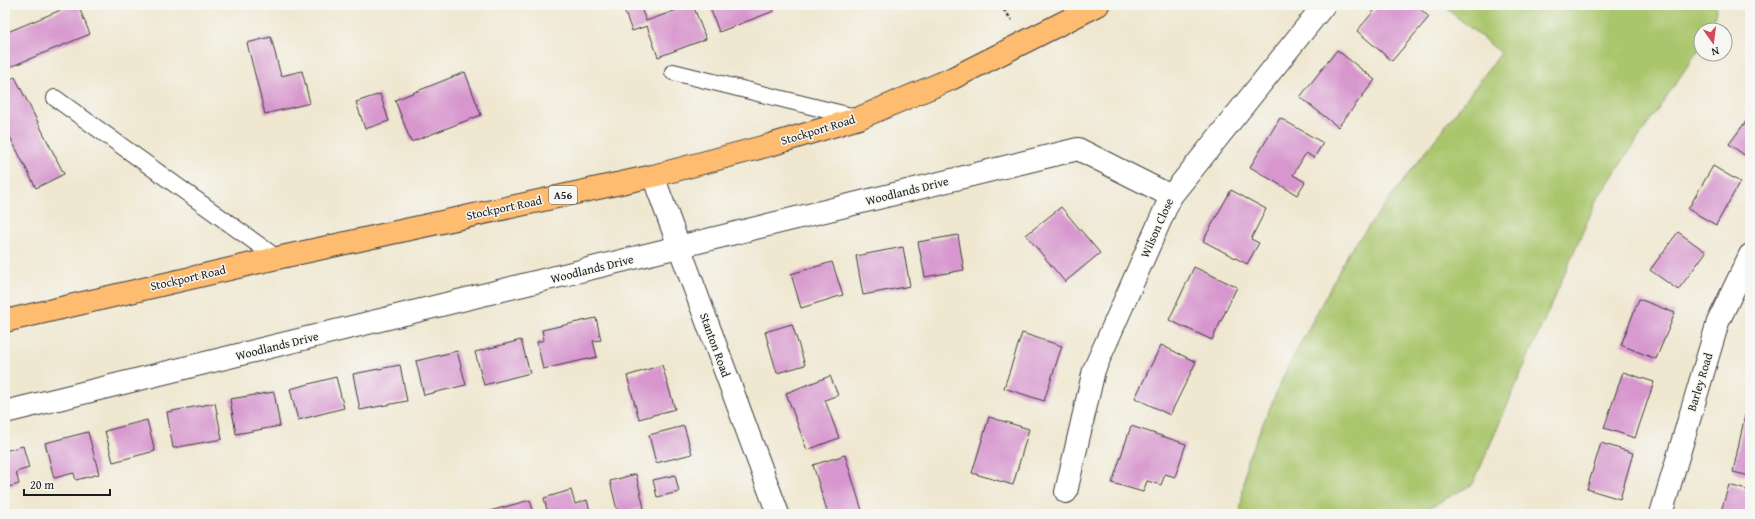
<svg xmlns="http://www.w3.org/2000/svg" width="1755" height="519" font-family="'Gentium Book Plus',serif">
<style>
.green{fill:#aac66d;stroke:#637144}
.building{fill:#d797ce}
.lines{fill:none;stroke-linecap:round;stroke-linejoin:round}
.lane-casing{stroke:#3c3a37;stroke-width:18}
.street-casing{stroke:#3c3a37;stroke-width:24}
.primary-casing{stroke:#3c3a37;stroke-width:24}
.path{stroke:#3c3a37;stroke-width:2.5;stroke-dasharray:3 3;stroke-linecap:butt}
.lane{stroke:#fff;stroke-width:16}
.street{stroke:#fff;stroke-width:22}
.primary{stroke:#fdbc70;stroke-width:22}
.labels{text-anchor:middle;stroke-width:3;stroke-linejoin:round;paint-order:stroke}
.shield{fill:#f6f6f2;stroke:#5d5d5c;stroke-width:1}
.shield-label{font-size:11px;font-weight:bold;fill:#1c1c1c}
.street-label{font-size:12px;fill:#1c1c1c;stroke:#f6f6f2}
</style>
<rect width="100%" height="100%" fill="#f6f6f2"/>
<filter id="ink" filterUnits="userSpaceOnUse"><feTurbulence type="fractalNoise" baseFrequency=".025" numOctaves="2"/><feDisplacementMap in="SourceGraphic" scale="8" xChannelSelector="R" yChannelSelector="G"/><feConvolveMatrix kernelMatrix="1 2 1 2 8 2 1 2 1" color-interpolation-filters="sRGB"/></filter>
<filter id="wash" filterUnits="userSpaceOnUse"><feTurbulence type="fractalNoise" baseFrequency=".012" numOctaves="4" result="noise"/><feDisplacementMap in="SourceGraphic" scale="16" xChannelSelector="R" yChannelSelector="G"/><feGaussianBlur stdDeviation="0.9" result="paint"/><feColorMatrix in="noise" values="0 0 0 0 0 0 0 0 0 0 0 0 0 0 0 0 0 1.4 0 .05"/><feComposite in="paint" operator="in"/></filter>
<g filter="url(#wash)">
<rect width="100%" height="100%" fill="#efe7d0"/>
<path class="green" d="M1442,5H1717L1712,30H1701V46L1597,199L1473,484L1418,514H1240L1247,460L1285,373L1349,252L1501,53Z"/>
<g id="blocks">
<g class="building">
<path d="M73,5H78L90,34L5,69V33Z"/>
<path d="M622,5H640L646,21L677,10L675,5H693L706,39L658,57L647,26L632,31Z"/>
<path d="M709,5H772L774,11L719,32Z"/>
<path d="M1379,5H1416L1429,17L1392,61L1357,31Z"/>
<path d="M271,37L281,76L302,71L310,103L265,114L247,43Z"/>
<path d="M1337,50L1375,80L1338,127L1300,97Z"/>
<path d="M465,72L481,115L411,142L395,100Z"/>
<path d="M15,77L64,174L36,188L5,127V82Z"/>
<path d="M380,94L389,121L365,129L356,102Z"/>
<path d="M1750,116V159L1729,144Z"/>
<path d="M1280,118L1323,143L1314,158L1306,153L1293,175L1305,182L1297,195L1250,167Z"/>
<path d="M1713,166L1740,182L1716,225L1688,209Z"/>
<path d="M1231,190L1266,209L1251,239L1259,243L1247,264L1203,241Z"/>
<path d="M1061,207L1100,253L1065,282L1026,235Z"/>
<path d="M1678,232L1706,252L1678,290L1650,270Z"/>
<path d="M958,235L964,270L925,277L918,242Z"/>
<path d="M903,247L910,286L863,295L856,256Z"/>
<path d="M832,262L843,295L801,308L791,274Z"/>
<path d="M1194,267L1237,287L1212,340L1169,320Z"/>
<path d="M1639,299L1675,313L1656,359L1621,345Z"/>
<path d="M596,318L601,340L593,341L597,357L543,369L537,342L544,340L542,330Z"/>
<path d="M792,324L805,365L777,373L765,332Z"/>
<path d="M1022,333L1062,346L1044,401L1004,388Z"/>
<path d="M521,340L530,373L484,385L475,352Z"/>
<path d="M1161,345L1196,362L1170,415L1135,398Z"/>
<path d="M457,351L466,385L424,395L416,361Z"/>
<path d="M400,365L407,401L360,410L353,374Z"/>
<path d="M662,365L675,409L639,419L627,376Z"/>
<path d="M1623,372L1654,382L1635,438L1604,428Z"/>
<path d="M830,376L838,395L825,400L839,438L807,450L786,393Z"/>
<path d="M336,377L344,408L298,420L290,389Z"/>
<path d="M274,392L280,426L236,434L230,399Z"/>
<path d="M215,403L222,439L173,448L167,412Z"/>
<path d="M1745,415L1750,416V476L1733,472Z"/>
<path d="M989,417L1029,429L1013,485L972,473Z"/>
<path d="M147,420L155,451L113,462L105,431Z"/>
<path d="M684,426L692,454L656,463L649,435Z"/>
<path d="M1131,426L1186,444L1175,477L1165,474L1161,485L1147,481L1143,492L1112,483Z"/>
<path d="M88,432L99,474L76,480L74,473L54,478L45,443Z"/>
<path d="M1601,443L1633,453L1620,499L1587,489Z"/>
<path d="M23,446L29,468L16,472L19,484L5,488V451Z"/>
<path d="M845,455L863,514H828L813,465Z"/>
<path d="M636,474L644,508L618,514L610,481Z"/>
<path d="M675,475L679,492L657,497L653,480Z"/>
<path d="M1729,485L1750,491V514H1720Z"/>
<path d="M571,490L575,504L587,500L591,514H548L544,498Z"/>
<path d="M530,500L534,514H491L490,511Z"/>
</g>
</g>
</g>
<g filter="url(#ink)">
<use href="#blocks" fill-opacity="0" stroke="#3c3a37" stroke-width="1"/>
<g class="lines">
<defs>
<g id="lane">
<path d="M673,72L859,118"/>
<path d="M55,98L277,258"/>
</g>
<g id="street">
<path d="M653,176L778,514"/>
<path d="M5,412L1078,149L1171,196"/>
<path d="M1066,492L1094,370L1171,196L1324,5"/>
<path d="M1661,514L1718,322L1750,255"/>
</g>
<path id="primary" d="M5,321L277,258L653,176L770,145L859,118L951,79L1098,5"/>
</defs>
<use href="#lane" class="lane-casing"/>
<use href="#street" class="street-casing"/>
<use href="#primary" class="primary-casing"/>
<path class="path" d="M1000,5L1012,20"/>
<use href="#lane" class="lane"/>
<use href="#street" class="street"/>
<use href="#primary" class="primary"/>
</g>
</g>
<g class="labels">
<rect class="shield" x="549" y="186" width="28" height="18" rx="3"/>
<g class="shield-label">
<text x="563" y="199">A56</text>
</g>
<g class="street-label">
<text transform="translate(818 130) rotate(-17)" y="4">Stockport Road</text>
<text transform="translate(907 191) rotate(-14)" y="4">Woodlands Drive</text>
<text transform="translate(504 208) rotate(-12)" y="4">Stockport Road</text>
<text transform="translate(1157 228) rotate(-66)" y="4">Wilson Close</text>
<text transform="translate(592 269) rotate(-14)" y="4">Woodlands Drive</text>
<text transform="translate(188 278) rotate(-13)" y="4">Stockport Road</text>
<text transform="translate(715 345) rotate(70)" y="4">Stanton Road</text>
<text transform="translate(277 346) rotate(-14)" y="4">Woodlands Drive</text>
<text transform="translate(1700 382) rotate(-73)" y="4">Barley Road</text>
</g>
</g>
<rect width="1755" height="519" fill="none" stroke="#f6f6f2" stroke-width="20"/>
<g transform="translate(1713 42) rotate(166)"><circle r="19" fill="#f6f6f2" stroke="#9f9f9c"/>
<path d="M0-3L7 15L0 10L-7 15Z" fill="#d1495b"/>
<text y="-6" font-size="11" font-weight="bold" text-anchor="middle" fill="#1c1c1c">N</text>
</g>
<path d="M24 489v6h86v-6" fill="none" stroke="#1c1c1c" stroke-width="2"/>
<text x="30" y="489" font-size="12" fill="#1c1c1c" stroke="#f6f6f2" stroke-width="3" paint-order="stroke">20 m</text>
</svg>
